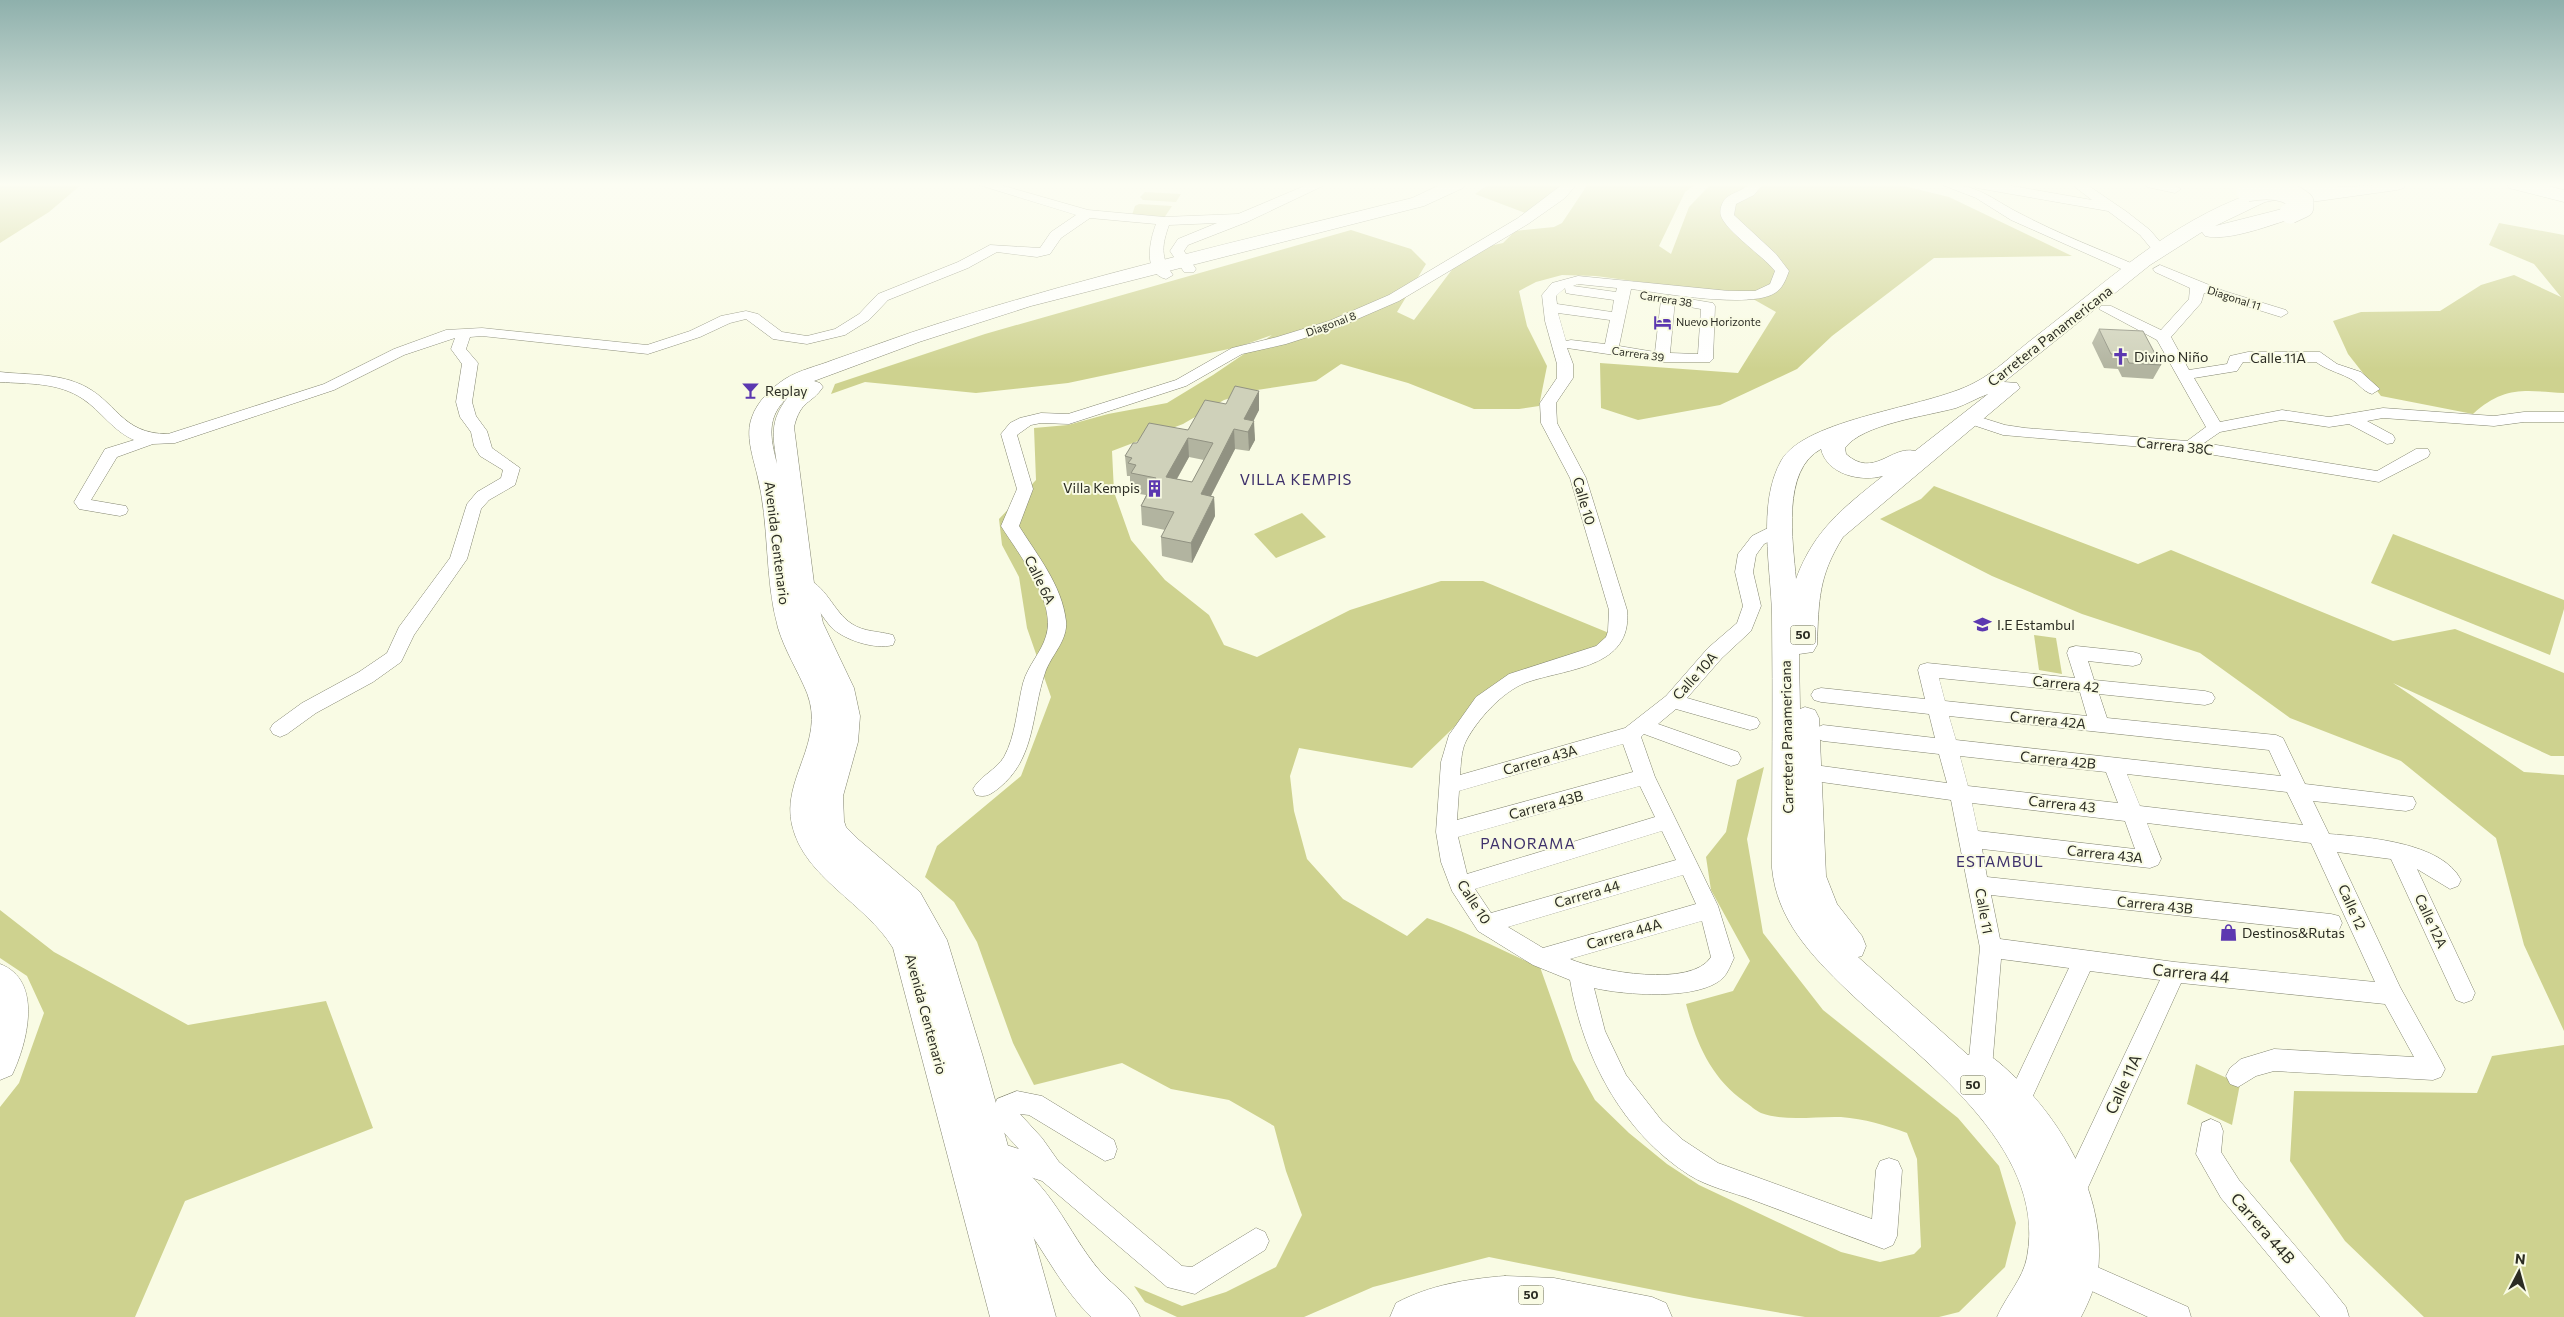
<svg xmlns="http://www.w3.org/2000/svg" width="2564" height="1317" font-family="Commissioner,sans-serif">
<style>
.green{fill:#ced28f}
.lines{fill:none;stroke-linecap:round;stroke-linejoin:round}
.minor-casing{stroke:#838570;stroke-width:1}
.major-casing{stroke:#838570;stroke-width:1}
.highway-casing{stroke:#838570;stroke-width:1}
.minor{fill:#fff;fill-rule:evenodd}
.major{fill:#fff;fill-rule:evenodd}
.highway{fill:#fff;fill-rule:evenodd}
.highway-bridge-casing{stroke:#838570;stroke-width:22;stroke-linecap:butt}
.highway-bridge{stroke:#fff;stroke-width:21}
.wall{fill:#b2b4a0;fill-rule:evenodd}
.shaded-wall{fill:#919282}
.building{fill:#cfd1ba;stroke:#919282;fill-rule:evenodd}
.labels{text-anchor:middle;stroke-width:4;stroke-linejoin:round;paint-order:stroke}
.far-street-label{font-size:11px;fill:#2b2c23;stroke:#f9fbe4}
.far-poi-label{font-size:11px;fill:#2b2c23;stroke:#f9fbe4;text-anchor:start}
.shield{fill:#f9fbe4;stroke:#696a5d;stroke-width:1}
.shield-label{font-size:12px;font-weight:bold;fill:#2b2c23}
.street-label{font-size:14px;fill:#2b2c23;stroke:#f9fbe4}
.poi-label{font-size:14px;fill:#2b2c23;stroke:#f9fbe4;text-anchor:start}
.neighbourhood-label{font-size:15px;letter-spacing:1px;fill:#3e306b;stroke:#f9fbe4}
.near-street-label{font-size:16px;fill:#2b2c23;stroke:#f9fbe4}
</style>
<rect width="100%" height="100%" fill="#f9fbe4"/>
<g class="green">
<path d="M0,184H82L49,212L0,243Z"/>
<path d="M1489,184H1562L1557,191L1528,214L1475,194Z"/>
<path d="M1588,184H1696L1685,192L1659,246L1671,254L1689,207L1711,184H1896L1949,197L2072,256L1934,258L1832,336L1797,369L1720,405L1638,420L1601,408L1600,363L1738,373L1776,312L1739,291L1693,289L1596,276L1562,275L1536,282L1519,291L1527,326L1547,366L1539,406L1519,409H1474L1408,383L1341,364L1316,381L1257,390L1224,400L1183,424L1112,451L1114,492L1131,540L1165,580L1209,615L1224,645L1257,657L1350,610L1441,581H1483L1609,633L1594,652L1481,701L1412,768L1299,748L1290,776L1294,811L1307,859L1343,899L1407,936L1427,918C1466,931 1502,951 1540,967L1573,1060L1595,1100L1629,1133L1667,1164L1699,1185L1841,1252L1880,1262L1914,1254L1921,1247L1917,1159L1907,1133C1885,1125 1865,1119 1841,1117C1815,1116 1787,1122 1761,1113C1756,1111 1750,1105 1745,1102C1711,1078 1696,1043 1686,1004L1733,991L1750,961L1711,890L1706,857L1726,832L1737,780L1764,767L1747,839L1763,933L1823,1010L1958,1118L1999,1166L2016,1223L2005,1267L1959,1312L1939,1317H1805L1694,1298L1489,1257L1373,1287L1304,1317H1177L1145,1302L1134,1286L1182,1306L1226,1292L1276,1267L1302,1215L1286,1171L1274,1126L1229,1100L1171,1089L1122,1063L1034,1085L1013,1043L977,942L954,902L925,877L937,846L1021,776L1051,697L1027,628L1019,577L1002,545L999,519L1036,480L1034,428L1068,425L1108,414L1167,403L1213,375L1272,335L1238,347L1068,383L976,393L865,382L831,394L835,384L985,334L1351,230L1411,249L1426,264L1397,312L1414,320L1457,263L1485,247L1503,243L1515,231L1554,227L1562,223Z"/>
<path d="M1145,192L1181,194L1176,202L1143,200L1140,197Z"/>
<path d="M1139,204L1172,206L1164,218L1132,215L1135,206Z"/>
<path d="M2499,223L2564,235V393C2525,391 2505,385 2473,414L2381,396L2348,354L2333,321L2361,312L2440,311L2481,285L2514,275L2561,297L2534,264L2489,245Z"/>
<path d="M1934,486L2138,564L2171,550L2393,641L2455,629L2564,673V756H2551L2393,683L2524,772L2564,775V1031L2524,945L2496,838L2401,761L2290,718L2200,653L2082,614L1992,576L1880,519L1921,499Z"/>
<path d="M1302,513L1326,537L1276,558L1254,534Z"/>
<path d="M2393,534L2564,600V609L2550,655L2371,583Z"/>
<path d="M2034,635L2056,638L2062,674L2039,670Z"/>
<path d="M0,910L54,952L188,1025L326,1001L373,1128L185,1201L135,1317H0V1107L19,1083L44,1013L27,976L0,958Z"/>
<path d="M2564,1045V1317H2424L2345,1241L2290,1161L2294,1091L2477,1093L2492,1056Z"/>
<path d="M2196,1064L2240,1084L2232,1125L2187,1104Z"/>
</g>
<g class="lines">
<defs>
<g id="minor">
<path d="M976,184H997L1088,210L1164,217L1238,214L1309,184H1327L1247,222L1188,245L1184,251L1196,269L1194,272H1184L1170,251L1178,239L1217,223L1169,225C1162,245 1160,257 1173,275L1166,279C1142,273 1150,240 1156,224L1090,218L1061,238L1050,254L1037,257L997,252L968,268L888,300L869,320L845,335L807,344L773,339L746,319L730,323L700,337L648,354L482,336L470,337L466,349L478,363L472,402L476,416L487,431L492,448L520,468L515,485L489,500L481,509L467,559L414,635L401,662L373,682L316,713L287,734L280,737L273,734L270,729L273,724L302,703L359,672L387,653L399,627L450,558L467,504L477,492L501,478L503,470L480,456L474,446L471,432L460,417L456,402L462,364L451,349L455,338L404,355L334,390L175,443L153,444L117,457L91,500L126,506L128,510L126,514L120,516L79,509L74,502L105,449L134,440C113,431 101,411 83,399C58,382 28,384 0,382V372C26,375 55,373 80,384C117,400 120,434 168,434L324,384L394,349L446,330L482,328L647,345L690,331L721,316L746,311L758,314L782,332L807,336L835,329L859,314L878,294L958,262L990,245L1040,248L1051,232L1076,215Z"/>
<path d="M1563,184H1577L1565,198L1528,224L1399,301L1339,327L1286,344L1242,354L1186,386L1069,424L1041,423L1031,425L1017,435L1033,489L1019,526C1037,555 1062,585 1066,621C1068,641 1051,655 1045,673C1031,714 1036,758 999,788C991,794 986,798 976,795L973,789C980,776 996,770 1004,757C1016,735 1017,707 1023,683C1028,665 1041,653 1046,636C1057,602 1018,553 1001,526L1017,489L1001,434L1010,423L1020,418L1041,413L1068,414L1176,380L1232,348L1277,337L1329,321L1389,295L1518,218Z"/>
<path d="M1749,184H1763L1754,195L1736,204L1734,215L1776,254L1789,271C1786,279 1783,288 1775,293C1750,309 1662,293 1631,289L1619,346L1655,352L1661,300L1668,296L1675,300L1670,353L1698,354L1701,309L1678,305L1676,302L1683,298L1713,303L1715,306L1713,359L1710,362H1662L1567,348L1573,364V378L1556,403L1557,423L1586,478L1627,610C1633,669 1566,668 1525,683C1502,692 1477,720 1466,741C1461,751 1461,764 1460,775L1625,728L1666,696L1708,648L1737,623L1743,606L1735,572L1738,554L1752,536L1774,525H1786L1789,529L1786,533L1764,544L1756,555L1753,572L1761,606L1751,631L1722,658L1687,698L1757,718L1760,723L1757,728L1750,730L1676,709L1658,724L1738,752L1741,758L1738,764L1731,766L1644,734L1641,737L1655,777L1718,906L1734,958C1731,964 1728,973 1723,978C1699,1001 1624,995 1594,988L1605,1031L1626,1075L1662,1121L1683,1140L1718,1163L1872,1219L1876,1170L1880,1161L1889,1158L1898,1161L1902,1170L1897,1236L1893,1245L1884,1249C1840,1233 1796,1216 1753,1200C1732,1192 1708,1187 1689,1175C1622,1132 1583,1057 1570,980L1533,965L1478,931L1452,891L1441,862L1436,832L1441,762L1449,735L1476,697L1509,674L1596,646L1606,637L1608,631L1609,610L1570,478L1541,423L1540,403L1557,378V364L1545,321L1542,295L1552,283L1578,276L1729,291H1755L1770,284L1775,271C1762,255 1727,232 1721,216C1719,210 1722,202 1726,198C1733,192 1743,191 1749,184ZM1578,284L1617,288L1616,292L1573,286ZM1565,288L1566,293L1571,294L1614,300L1612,312L1557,304L1556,296ZM1558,313L1610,320L1605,344L1571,340L1566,341ZM1623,744L1633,772L1457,820L1459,791ZM1640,786L1655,817L1467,874L1458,837ZM1662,831L1676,860L1491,913L1475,889ZM1683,875L1696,904L1543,948L1508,927ZM1702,921L1711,957C1692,988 1600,972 1570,959Z"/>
<path d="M1940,184C1980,184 1989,198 2021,214C2059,234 2099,249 2138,266L2140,269L2138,272H2128L2011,220L1976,198Z"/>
<path d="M1971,184H2001L2092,200L2071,184H2086L2127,212L2150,230L2167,250L2160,254L2155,253L2140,235L2108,211L1977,188Z"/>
<path d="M2146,184H2172L2181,189L2175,193L2147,187Z"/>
<path d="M2160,265L2224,291L2286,310L2288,313L2281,317L2204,293L2201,303L2171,337L2189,370L2227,364L2230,356L2248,352H2320L2337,364L2361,372L2380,389L2372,394C2362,391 2358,382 2349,378C2337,372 2327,370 2316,362H2243L2237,371L2194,378L2220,422L2282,410L2329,417L2383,408L2494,416L2524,412H2564V422H2524L2494,426L2383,418L2367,421L2393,435L2395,439L2393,443L2387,444L2349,424L2329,427L2282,420L2220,432L2204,443L2377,471L2416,449H2428L2430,453L2428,457L2379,482L2190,451L2003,435L1964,422L1962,419L1970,414L2005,425L2025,428L2187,441L2206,427L2157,340L2099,309L2101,306H2111L2161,330L2189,299L2190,288L2155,272L2153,269Z"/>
<path d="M802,577C827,584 832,611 852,624C864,632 879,631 893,635L895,640L893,645C875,650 844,640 831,627C823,618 818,608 810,599C805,593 797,590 793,583L796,579Z"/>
<path d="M2076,646L2133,652L2140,654L2142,659L2140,664L2133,666L2088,661L2094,680L2205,691L2212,693L2215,698L2212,703L2205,705L2099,694L2107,718L2276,735L2283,738L2305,784L2413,797L2416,803L2413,809L2406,811L2313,801L2329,834C2366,837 2442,842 2461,880L2458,886L2450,889L2417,869L2475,993L2472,1000L2464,1003L2456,1000L2391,859L2337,852L2400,987L2441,1061L2445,1069L2441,1077L2433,1080L2274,1071L2256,1076L2238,1087L2230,1084L2226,1076L2230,1068L2241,1059L2274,1049L2414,1057L2385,1004L2181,983L2080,1205L2071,1209L2062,1205L2058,1196L2062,1187L2160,980L2090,971L2026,1111L2017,1114L2008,1111L2005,1103L2069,968L2001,959L1992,1068L1988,1076L1980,1079L1972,1076L1968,1068L1980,948L1951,800L1807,780L1800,778L1797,772L1800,766L1807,764L1947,783L1939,754L1823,741L1816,738L1813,733L1816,728L1823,725L1935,738L1929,714L1821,702L1814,700L1811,695L1814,690L1821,688L1925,699L1918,670L1920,665L1927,663L2075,678L2067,653L2069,648ZM1939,678L2080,692L2087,716L1945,701ZM1949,716L2269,750L2281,776L1956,740ZM1960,756L2106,772L2118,803L1968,786ZM2127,774L2287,792L2303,825L2140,806ZM1972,803L2125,821L2135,849L1978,831ZM2147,823L2311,843L2375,982L2175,962L2000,939L1991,895L2331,932L2339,930L2342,923L2339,916L2331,914L1987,877L1982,849L2150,868L2158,865L2161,859Z"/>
<path d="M1017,1091L1042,1096L1114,1140L1117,1149L1114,1158L1105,1161L1029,1115L1020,1114L1042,1138L1059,1162L1182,1266L1192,1267L1256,1228L1265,1232L1269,1241L1265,1250L1195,1294L1167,1287L1042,1181L982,1161L979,1152L982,1143L991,1140L1019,1149C1006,1134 988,1121 997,1099Z"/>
<path d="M2211,1119L2220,1123L2223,1131L2221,1152L2239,1180L2326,1282L2346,1307L2349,1317H2320L2221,1198L2196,1154L2202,1123Z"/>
<path d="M2079,1259L2188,1307L2191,1317H2148L2070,1281L2066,1272L2070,1263Z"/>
</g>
<path id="major" d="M1442,184H1465L1463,188L1424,206L1031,306L919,342L814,381L820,383L823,387C811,405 801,399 794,427L814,583L823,623L854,688L860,716L858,742L843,796L844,821L846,827L859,840L920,892L947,940L983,1057L1056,1317H990L893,948C866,903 804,878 792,825C781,779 826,742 807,693C798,671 785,651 778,628C764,578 770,525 757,474C753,457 745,435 752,417C757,402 771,388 785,379C799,370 818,366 833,360C868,348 902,335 937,324C1093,274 1253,238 1412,198ZM788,397C769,421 773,436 777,464C770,437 766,417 788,397Z"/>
<g id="highway">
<path d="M2297,184H2339L2338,187L2406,184L2404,188L2397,190L2311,202L2304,200L2302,195L2265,202L2215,226L2290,207L2297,209L2300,213L2297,217C2273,224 2229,242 2205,236L2202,232L2150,265L2004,382L2017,383L2020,388L1843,537C1818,577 1819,600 1817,645L1813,652L1799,654L1800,709L1805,707L1815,710L1819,718L1826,876L1837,904L1862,936L1866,946L1862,956L1858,957L1968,1055L1980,1051C1995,1057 2004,1067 2016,1078C2062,1122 2101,1190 2099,1256C2099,1278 2091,1298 2081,1317H1997C2006,1296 2023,1279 2027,1257C2048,1145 1917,1057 1847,990C1811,955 1777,920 1772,868C1772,784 1773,700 1772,615C1771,568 1757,504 1781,461C1805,418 1927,408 1974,383C1996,372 2015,352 2035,337C2103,285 2169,222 2253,193C2267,188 2283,187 2297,184ZM1988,394L1915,451C1891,445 1874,479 1846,454L1845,448C1862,424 1927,416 1956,408C1967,404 1977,398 1988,394ZM1821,449C1827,475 1861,482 1883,476C1843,508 1814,530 1796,579C1793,542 1781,470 1821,449Z"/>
<path d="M2507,184H2540L2564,190V202L2509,188Z"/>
<path d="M0,964C44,980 27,1044 12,1075L0,1080Z"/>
<path d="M998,1154C1049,1175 1067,1233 1100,1271C1115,1288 1131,1295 1140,1317H1091C1063,1289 1047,1256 1024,1224C1010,1205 989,1194 980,1172L985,1159Z"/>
<path d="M1505,1276L1554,1278L1652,1297L1666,1303L1672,1317H1390L1396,1303C1430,1285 1467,1279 1505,1276Z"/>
</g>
</defs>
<use href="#minor" class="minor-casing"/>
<use href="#major" class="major-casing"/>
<use href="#highway" class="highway-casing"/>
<use href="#minor" class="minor"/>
<use href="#major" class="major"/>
<use href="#highway" class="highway"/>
<defs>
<path id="highway-bridge" d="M2247,191C2268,187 2286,188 2303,202V207L2290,213"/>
</defs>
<use href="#highway-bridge" class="highway-bridge-casing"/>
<use href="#highway-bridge" class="highway-bridge"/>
</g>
<g class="wall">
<path d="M2099,329L2161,365L2153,379L2122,377L2118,369L2104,368L2092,343Z"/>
<path d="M1259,391V410L1253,420L1255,440L1249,451L1235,449L1211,496L1214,497L1215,516L1192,563L1162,556L1161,537L1165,530L1142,525L1141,506L1146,495L1133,493L1132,483L1130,482V476H1127L1125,456L1137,443L1188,430L1226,404ZM1189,457L1204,460L1192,482L1177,479Z"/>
</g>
<g class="shaded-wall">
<path d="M1259,391V410L1248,432L1244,419Z"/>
<path d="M1254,421L1255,440L1249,451L1248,432Z"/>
<path d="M1234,429L1235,449L1202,513L1201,494Z"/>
<path d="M1188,438L1189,457L1167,496L1166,477Z"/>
<path d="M1214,497L1215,516L1192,563L1191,543Z"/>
</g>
<g class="building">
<path d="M2099,329L2143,331L2161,365L2129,363L2125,354H2111Z"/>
<path d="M1235,386L1259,391L1244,419L1254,421L1248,432L1234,429L1201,494L1214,497L1191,543L1161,537L1174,512L1141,506L1156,478L1131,473L1136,465L1128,463L1132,458L1125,456L1133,443H1137L1149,423L1188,430L1205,400L1226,404ZM1188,438L1213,443L1192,482L1166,477Z"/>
</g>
<linearGradient id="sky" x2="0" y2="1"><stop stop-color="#8eb0ac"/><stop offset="0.5" stop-color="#fcfdf3"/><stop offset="1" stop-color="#fcfdf3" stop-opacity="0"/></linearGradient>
<rect width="2564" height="369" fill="url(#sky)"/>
<defs>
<symbol id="hotel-bare" viewBox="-9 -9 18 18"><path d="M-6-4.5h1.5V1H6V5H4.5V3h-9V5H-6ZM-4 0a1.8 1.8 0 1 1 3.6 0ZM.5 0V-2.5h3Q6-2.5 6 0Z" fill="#5c38b0" stroke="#f9fbe4" stroke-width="2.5" paint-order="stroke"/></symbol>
<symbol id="church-bare" viewBox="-9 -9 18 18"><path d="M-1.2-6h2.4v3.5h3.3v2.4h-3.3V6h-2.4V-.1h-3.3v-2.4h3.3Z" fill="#5c38b0" stroke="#f9fbe4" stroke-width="2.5" paint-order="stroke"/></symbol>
<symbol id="bar-bare" viewBox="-9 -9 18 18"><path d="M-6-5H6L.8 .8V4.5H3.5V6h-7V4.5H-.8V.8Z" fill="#5c38b0" stroke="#f9fbe4" stroke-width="2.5" paint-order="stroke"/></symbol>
<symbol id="building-bare" viewBox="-9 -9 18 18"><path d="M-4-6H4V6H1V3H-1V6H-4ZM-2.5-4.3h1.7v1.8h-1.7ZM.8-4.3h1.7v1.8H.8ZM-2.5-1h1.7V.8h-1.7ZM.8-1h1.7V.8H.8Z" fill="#5c38b0" stroke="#f9fbe4" stroke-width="2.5" paint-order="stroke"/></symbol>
<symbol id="school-bare" viewBox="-9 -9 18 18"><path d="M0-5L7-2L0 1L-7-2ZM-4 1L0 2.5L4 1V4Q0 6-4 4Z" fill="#5c38b0" stroke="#f9fbe4" stroke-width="2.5" paint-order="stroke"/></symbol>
<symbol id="shop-bare" viewBox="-9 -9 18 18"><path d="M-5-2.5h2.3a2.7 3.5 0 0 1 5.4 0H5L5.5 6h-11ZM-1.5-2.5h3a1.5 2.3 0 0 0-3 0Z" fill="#5c38b0" stroke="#f9fbe4" stroke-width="2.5" paint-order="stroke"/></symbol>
</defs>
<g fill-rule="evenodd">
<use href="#hotel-bare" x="1650" y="310" width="25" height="25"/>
<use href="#church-bare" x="2108" y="344" width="25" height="25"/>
<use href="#bar-bare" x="738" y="378" width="25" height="25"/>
<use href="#building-bare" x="1142" y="476" width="25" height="25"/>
<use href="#school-bare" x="1970" y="612" width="25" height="25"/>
<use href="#shop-bare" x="2216" y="920" width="25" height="25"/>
</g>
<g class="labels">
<g class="far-street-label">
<text transform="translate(2234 298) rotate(18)" y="4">Diagonal 11</text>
<text transform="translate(1666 299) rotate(9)" y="4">Carrera 38</text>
<text transform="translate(1331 324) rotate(-20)" y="4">Diagonal 8</text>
<text transform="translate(1638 354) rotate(8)" y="4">Carrera 39</text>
</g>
<g class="far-poi-label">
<text x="1676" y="326">Nuevo Horizonte</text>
</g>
<g class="shield">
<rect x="1790.5" y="625.5" width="25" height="19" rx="4"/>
<rect x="1960.5" y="1075.5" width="25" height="19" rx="4"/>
<rect x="1518.5" y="1285.5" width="25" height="19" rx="4"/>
</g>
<g class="shield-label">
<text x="1803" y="639">50</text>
<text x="1973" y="1089">50</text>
<text x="1531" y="1299">50</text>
</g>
<g class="street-label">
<text transform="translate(2050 336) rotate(-38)" y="5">Carretera Panamericana</text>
<text x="2278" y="363">Calle 11A</text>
<text transform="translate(2175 446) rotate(6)" y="5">Carrera 38C</text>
<text transform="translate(1584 501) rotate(74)" y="5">Calle 10</text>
<text transform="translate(777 543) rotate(83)" y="5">Avenida Centenario</text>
<text transform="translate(1040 580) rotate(64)" y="5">Calle 6A</text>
<text transform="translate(1695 676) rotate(-48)" y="5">Calle 10A</text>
<text transform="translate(2066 684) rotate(6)" y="5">Carrera 42</text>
<text transform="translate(2048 720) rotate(6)" y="5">Carrera 42A</text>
<text transform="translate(1787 737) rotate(-91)" y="5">Carretera Panamericana</text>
<text transform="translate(1540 760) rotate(-16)" y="5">Carrera 43A</text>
<text transform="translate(2058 760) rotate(6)" y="5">Carrera 42B</text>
<text transform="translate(2062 804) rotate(6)" y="5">Carrera 43</text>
<text transform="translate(1546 805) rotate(-15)" y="5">Carrera 43B</text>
<text transform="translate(2105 854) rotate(6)" y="5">Carrera 43A</text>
<text transform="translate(1587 894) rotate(-16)" y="5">Carrera 44</text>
<text transform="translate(1474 902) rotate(57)" y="5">Calle 10</text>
<text transform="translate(2155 905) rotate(6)" y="5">Carrera 43B</text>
<text transform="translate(2352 907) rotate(66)" y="5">Calle 12</text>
<text transform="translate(1984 911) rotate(80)" y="5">Calle 11</text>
<text transform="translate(2431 921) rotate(65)" y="5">Calle 12A</text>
<text transform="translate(1624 934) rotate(-16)" y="5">Carrera 44A</text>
<text transform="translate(926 1014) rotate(75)" y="5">Avenida Centenario</text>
</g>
<g class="poi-label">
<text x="2134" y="362">Divino Niño</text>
<text x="765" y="396">Replay</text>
<text x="1140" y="493" text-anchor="end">Villa Kempis</text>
<text x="1997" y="630">I.E Estambul</text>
<text x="2242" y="938">Destinos&amp;Rutas</text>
</g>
<g class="neighbourhood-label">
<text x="1296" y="485">VILLA KEMPIS</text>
<text x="1528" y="849">PANORAMA</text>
<text x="2000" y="867">ESTAMBUL</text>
</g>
<g class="near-street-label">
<text transform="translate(2191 973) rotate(6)" y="6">Carrera 44</text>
<text transform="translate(2123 1084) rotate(-65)" y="6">Calle 11A</text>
<text transform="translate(2263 1228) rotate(49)" y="6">Carrera 44B</text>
</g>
</g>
<g transform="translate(2519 1272) rotate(6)" stroke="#f9fbe4" stroke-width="4" paint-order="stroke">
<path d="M0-4L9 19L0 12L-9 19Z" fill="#2b2c23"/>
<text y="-8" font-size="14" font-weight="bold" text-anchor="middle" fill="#2b2c23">N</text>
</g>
</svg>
